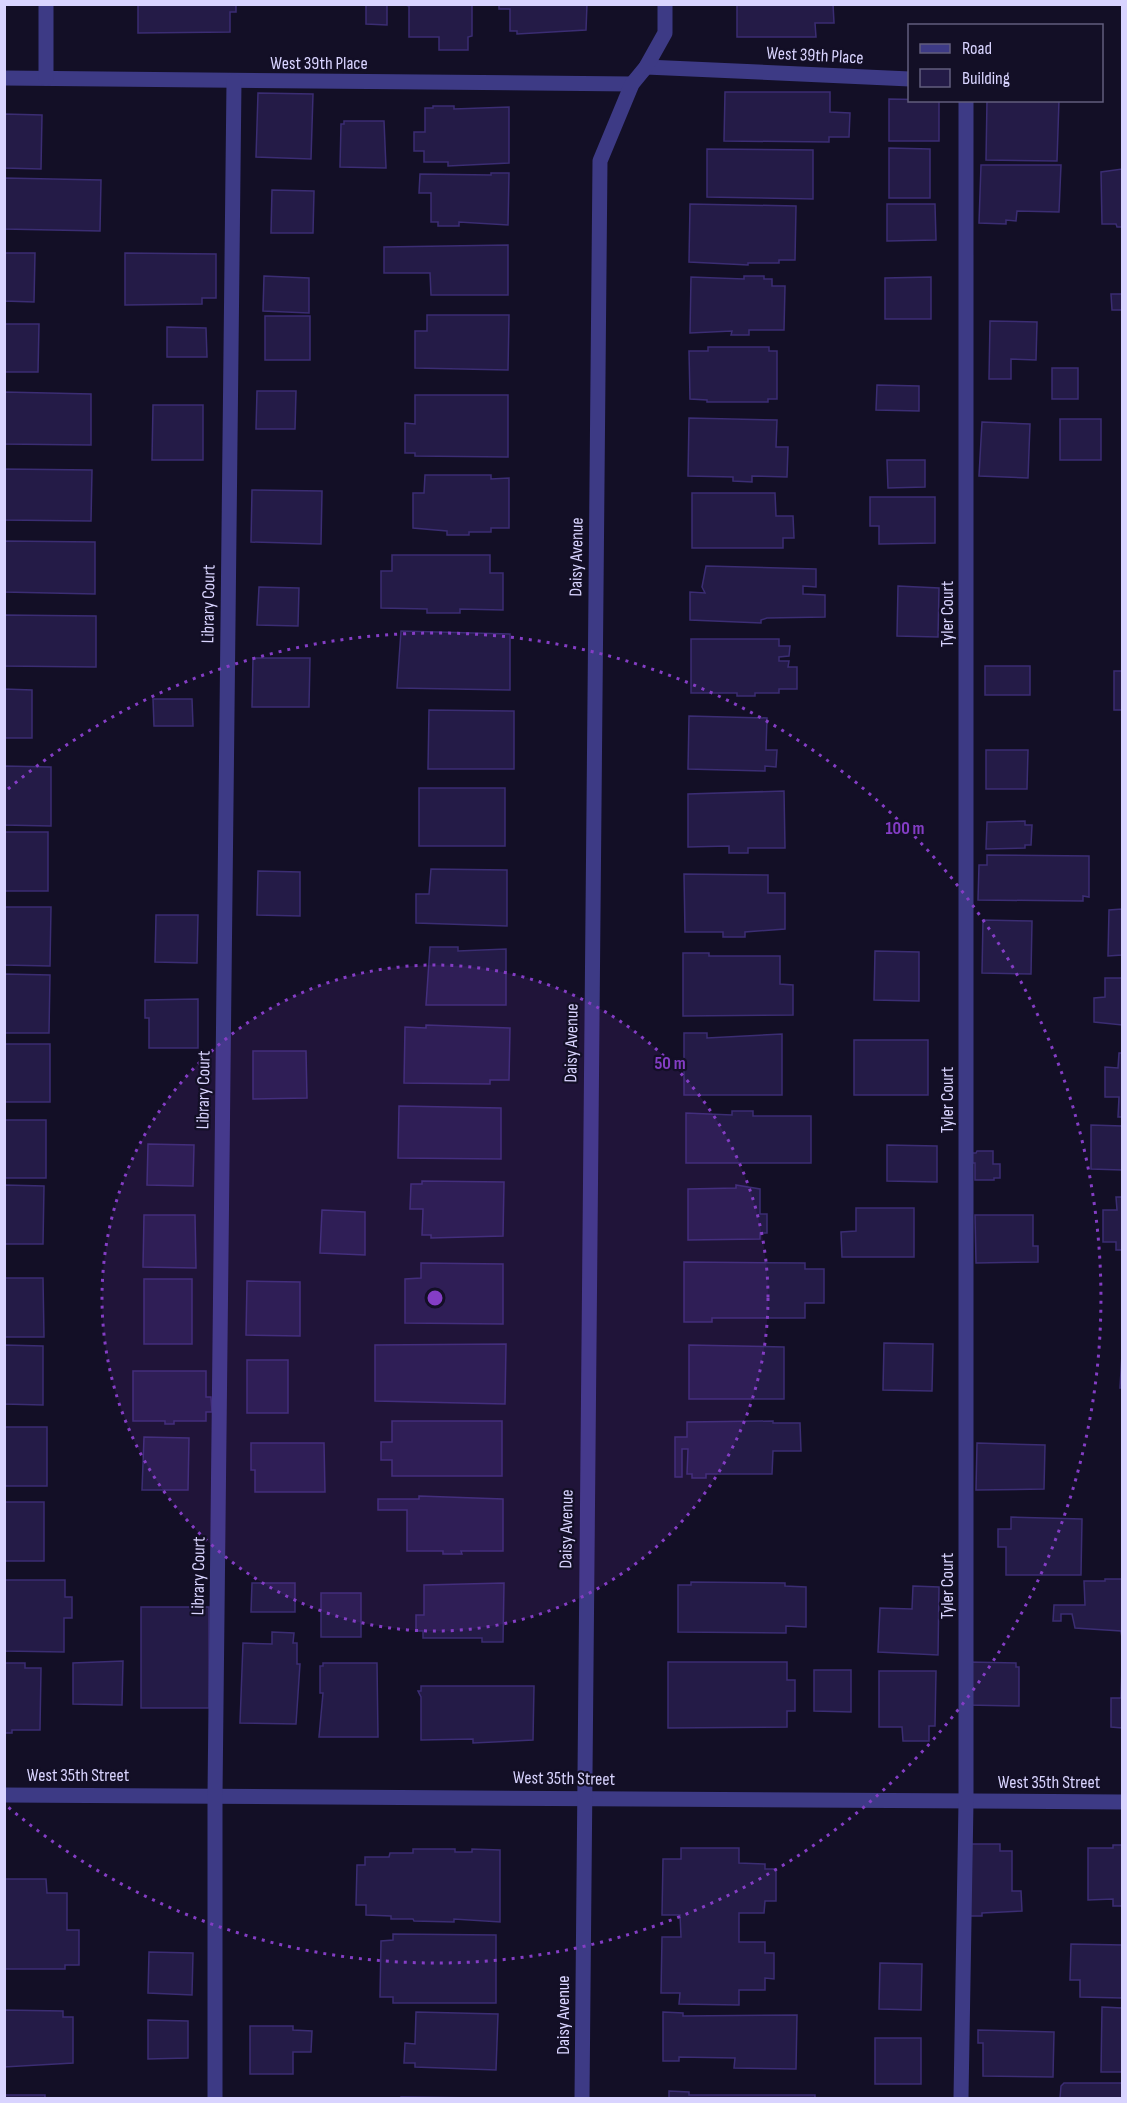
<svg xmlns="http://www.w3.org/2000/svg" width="1127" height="2103" font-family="'Sofia Sans Condensed',sans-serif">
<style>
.building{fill:#241b47;stroke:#3b2d73;stroke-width:1.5}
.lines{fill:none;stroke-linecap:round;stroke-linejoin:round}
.minor{stroke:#3d3a85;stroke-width:15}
.ring{fill:none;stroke:#843dc5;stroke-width:3;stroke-dasharray:3 6}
.labels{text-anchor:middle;stroke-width:4.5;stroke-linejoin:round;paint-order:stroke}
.street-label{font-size:18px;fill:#d9d4ff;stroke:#130f26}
.centre{fill:#843dc5;stroke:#130f26;stroke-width:3}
.ring-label{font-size:18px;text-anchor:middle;font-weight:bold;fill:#843dc5;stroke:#130f26;stroke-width:4.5;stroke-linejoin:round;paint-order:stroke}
</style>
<rect width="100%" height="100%" fill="#130f26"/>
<g class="building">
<path d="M138,4H236V12H230V32L138,33Z"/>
<path d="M366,4H387V25L366,24Z"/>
<path d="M472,4V36L468,37V50H439V37H409V6L402,4Z"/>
<path d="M499,4H587L586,30L517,34V31H510V9H499Z"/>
<path d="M737,4H833L834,23H815L816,37H737Z"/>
<path d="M725,92H830V112L850,113L849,137H829V142L724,141Z"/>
<path d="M258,93L313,94L311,159L256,157Z"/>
<path d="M889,99L939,100V141H889Z"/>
<path d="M987,100H1059L1057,161L986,160Z"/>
<path d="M433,106H454V109L509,107V163L448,166V162H424V151H414V132H425V108H433Z"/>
<path d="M4,114L42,115L41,169L4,168Z"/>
<path d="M344,121H384L386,168L340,167L341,124H344Z"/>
<path d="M889,148L930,149V198H889Z"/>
<path d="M707,149L813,150V199L707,197Z"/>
<path d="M981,165H1061L1059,212L1017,211L1016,221L1006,220V224L979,223Z"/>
<path d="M1122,169V227H1117L1116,224H1102L1101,172Z"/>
<path d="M491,173H509L508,225L459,222V226H438V222H431V193H419L420,174L491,175Z"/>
<path d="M4,178L101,180L100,231L4,229Z"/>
<path d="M272,190L314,191L313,233H271Z"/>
<path d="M690,204L796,206L795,260H779V263H748V265L689,262Z"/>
<path d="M887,204H935L936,240L887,241Z"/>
<path d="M508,245V295H431L430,273H384V247Z"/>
<path d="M4,253H35L34,302L4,301Z"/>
<path d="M125,253L216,254V298H202V304L125,305Z"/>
<path d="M264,276L309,278V313L263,311Z"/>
<path d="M744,276H764V279H772V286H785L784,330H749V335H731L732,331L690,333L691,277L744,279Z"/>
<path d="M931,277V319H885V278Z"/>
<path d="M1111,294H1122V314V310H1112Z"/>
<path d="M427,315H509L508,370L415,368V331H427Z"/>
<rect x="265" y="316" width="45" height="44"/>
<path d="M990,321L1037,322L1036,360L1011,359V379H989Z"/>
<path d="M4,324H39L38,372H4Z"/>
<path d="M167,327L206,328L207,357H167Z"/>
<path d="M708,347H769V351H777V399H768V402H707V400L690,399L689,351H708Z"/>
<rect x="1052" y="368" width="26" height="31"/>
<path d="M877,385L919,386V411L876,410Z"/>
<path d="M257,391H296L295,429H256Z"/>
<path d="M4,392L91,394V445L4,444Z"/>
<path d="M415,395H508V457L415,456V453H405V423L415,424Z"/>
<path d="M153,405H203V460H152Z"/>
<path d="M689,418L777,420L776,447H788L787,477L752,476V482L733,481V477L688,476Z"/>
<rect x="1060" y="419" width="41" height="41"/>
<path d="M982,422L1030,424L1028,478L979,476Z"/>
<path d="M887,460H925V487L888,488Z"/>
<path d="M4,469L92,470L91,521L4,520Z"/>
<path d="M425,475H491V479L509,478V528H491V532H469V535H447V531L413,528V493H424Z"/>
<path d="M252,490L322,491L321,544L251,542Z"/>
<path d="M692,493H775L776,516H793L794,538H783V548H692Z"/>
<path d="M870,497H935V543L879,544V526H870Z"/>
<path d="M4,541L95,542V594L4,592Z"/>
<path d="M392,555H490V573H503V610L460,609V613H427V609L381,608V571H392Z"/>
<path d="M706,566L816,569V587L803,586V594L825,595V617L767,618L761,620V623L690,620V592L705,593L702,587Z"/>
<path d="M898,586L939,588L938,637L897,636Z"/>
<path d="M259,587L299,588L298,626L257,625Z"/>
<path d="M4,615L96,616V667L4,666Z"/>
<path d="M401,631L510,634V690L397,688Z"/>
<path d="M691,639H779V646H790L789,656L779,657V661H789L788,667H797V689H779V693H755V696H737V693H691Z"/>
<path d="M253,658H310L309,707H252Z"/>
<rect x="985" y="666" width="45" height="29"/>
<rect x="1114" y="671" width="8" height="39"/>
<path d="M4,689L32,690V738H4Z"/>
<path d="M153,699H192L193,726H154Z"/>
<path d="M429,710L514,711V769H428Z"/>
<path d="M689,716L767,718L766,750H777L776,767L765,766V771L688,769Z"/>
<path d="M986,750H1028L1027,789H986Z"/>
<path d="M4,766L51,767V826L4,825Z"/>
<rect x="419" y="788" width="86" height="58"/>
<path d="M784,791L785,848H748V853H729V846L688,847V794Z"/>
<path d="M1025,821V825H1032L1031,845H1025V848L986,849L987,822Z"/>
<rect x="4" y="832" width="44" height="59"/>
<path d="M987,855L1089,856V897L1083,896V901L978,900L979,865H987Z"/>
<path d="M431,869L507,870V926L416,923V894H429Z"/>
<path d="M258,871L300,872V916L257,915Z"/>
<path d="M684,874L768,875V893H785V929L745,932V937H723V932H685Z"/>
<path d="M4,907H51L50,966L4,965Z"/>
<path d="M1122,909V955L1108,956L1109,910Z"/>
<path d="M156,915H198L197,963L155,962Z"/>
<path d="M983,920L1032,921L1031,974L982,973Z"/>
<path d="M430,947H458V951L506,949V1005H426Z"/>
<path d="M875,951L919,952V1001L874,1000Z"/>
<path d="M683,953H709V956H780V984L793,985V1015L683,1016Z"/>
<path d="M4,974L50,975L49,1033H4Z"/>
<path d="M1105,978H1122V1025L1094,1022V998L1105,997Z"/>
<path d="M198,999V1048H149V1018H145V1000Z"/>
<path d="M426,1025L510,1028L509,1080H490V1084L404,1083L405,1027L426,1028Z"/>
<path d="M684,1033H707V1038L782,1034V1095H684Z"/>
<rect x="854" y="1040" width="74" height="55"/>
<rect x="4" y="1044" width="46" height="58"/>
<path d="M253,1051H306L307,1098L253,1099Z"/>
<path d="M1119,1053H1122V1117H1118L1119,1097H1105V1067L1118,1068Z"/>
<path d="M399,1106L501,1108V1159L398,1158Z"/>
<path d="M732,1111H753V1116H811V1163H686V1113L732,1115Z"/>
<rect x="4" y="1120" width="42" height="58"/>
<path d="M1091,1125L1122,1126V1170L1091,1169Z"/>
<path d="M148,1144L194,1145L193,1186L147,1185Z"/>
<path d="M887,1145L937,1146V1182L887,1181Z"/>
<path d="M977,1151H993V1164H1000V1178H994V1180H975V1163H970V1153H976Z"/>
<path d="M422,1181L504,1182L503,1236L431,1238V1235H422L423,1209H410L411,1184H422Z"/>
<path d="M4,1185L44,1186L43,1244H4Z"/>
<path d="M736,1185L760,1189V1214H767V1233H760V1239L688,1240V1189L736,1188Z"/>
<path d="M1116,1197H1122V1250H1116V1242H1103V1210H1117Z"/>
<path d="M856,1208H914V1257H842L841,1232L856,1231Z"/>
<path d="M322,1210L365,1212V1255L320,1253Z"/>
<path d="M144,1215H195L196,1268L143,1267Z"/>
<path d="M975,1215H1033V1246H1038V1262L976,1263Z"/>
<path d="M684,1262L805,1263V1269H824V1303H805V1318H712V1322H684Z"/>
<path d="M421,1263L503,1264V1324L405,1323V1279L421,1278Z"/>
<path d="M4,1278H43L44,1337H4Z"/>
<rect x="144" y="1279" width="48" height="65"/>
<path d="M247,1281L300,1282V1336L246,1335Z"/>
<path d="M884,1343L933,1344L932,1391L883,1390Z"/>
<path d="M506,1344L505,1404L375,1401V1345Z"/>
<path d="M4,1345L43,1346V1405L4,1404Z"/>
<path d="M689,1345L784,1347V1399H689Z"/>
<path d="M1122,1354V1388H1120Z"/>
<rect x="247" y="1360" width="41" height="53"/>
<path d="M133,1371H206V1397H211L212,1412H206V1421H174V1424H165V1421H133Z"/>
<path d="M392,1421H502V1476H392V1460H381V1442H392Z"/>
<path d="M773,1421V1423H800L801,1451H773L772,1474H706V1478H692V1474H687L688,1449H682V1477H675V1437H687V1422Z"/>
<rect x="4" y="1427" width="43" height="59"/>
<path d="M144,1437L189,1438L188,1490H142Z"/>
<path d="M251,1443H324L325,1492H255V1470H251Z"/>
<path d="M977,1443L1045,1445L1044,1489L976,1490Z"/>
<path d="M419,1496L503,1499V1551H461L462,1554H443V1551H407V1510H378V1499H419Z"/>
<rect x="4" y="1502" width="40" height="59"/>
<path d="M1011,1517L1082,1519L1081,1575H1006V1547H998V1529H1011Z"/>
<path d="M1105,1579H1122V1638L1121,1631L1075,1628L1072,1614H1061V1621H1053L1054,1605H1085L1084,1581H1105Z"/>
<path d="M4,1580H65V1597H72V1618H64V1652L4,1651Z"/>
<path d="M691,1582L785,1583V1586L806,1587V1627L786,1626V1633L678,1632V1585H691Z"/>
<path d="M252,1583H295V1612H251Z"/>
<path d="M504,1583L503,1642H482V1638H423V1631H416V1615H424V1585Z"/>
<path d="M913,1586L939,1587L938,1655L878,1652L880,1608L912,1609Z"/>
<rect x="321" y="1593" width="40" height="44"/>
<rect x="141" y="1607" width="68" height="101"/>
<path d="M272,1632L294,1633L293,1643H297V1664H300L296,1724L240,1723L243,1643L272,1644Z"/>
<path d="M123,1661L122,1705L73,1704V1663Z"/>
<path d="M668,1662H787V1680H795V1711H787V1727L668,1728Z"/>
<path d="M968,1662L1016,1663V1667H1019V1706L967,1705Z"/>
<path d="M4,1663H25V1668H41L40,1730H12V1733H4Z"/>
<path d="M323,1663H377L378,1737H319L323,1693H320V1666H323Z"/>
<path d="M1122,1667V1728L1111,1727V1698H1121Z"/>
<path d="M814,1670H851V1712L814,1711Z"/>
<path d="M879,1671H936L935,1726H929V1741H903L902,1727H879Z"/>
<path d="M421,1686H534L533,1740L473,1743V1739L421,1740V1697L418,1691H421Z"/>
<path d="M966,1844H1000V1851H1012V1891H1021L1022,1911L982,1913V1916H969Z"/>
<path d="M1113,1845H1122V1906H1113V1899L1088,1900V1848H1113Z"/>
<path d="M681,1848H739V1863L765,1864V1869H776V1901H765L764,1913H739V1942H765V1953H774V1979L765,1978V1990H739V2005L679,2004L680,1993H661L662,1937H681L680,1915H662L663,1859H681Z"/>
<path d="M413,1849H455V1852H472V1849L500,1850V1922L454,1919V1922L414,1921L413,1919H391V1916L366,1915V1905H356L357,1865H365V1857H389L390,1853H413Z"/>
<path d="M4,1879H46L47,1893H67V1930H79V1965H65V1969H4Z"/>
<path d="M393,1934L496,1935V2003H393V1997H380L381,1941L393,1940Z"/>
<path d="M1071,1944L1122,1945V1998L1080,1997V1980H1070Z"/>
<path d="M149,1952L193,1953L192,1995L148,1993Z"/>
<path d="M880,1963L922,1964L921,2010L879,2009Z"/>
<path d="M1102,2007L1122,2008V2072H1101Z"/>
<path d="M4,2010L63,2011V2017H73V2063L4,2067Z"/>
<path d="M416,2012L498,2014L496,2070L415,2067V2063H404L405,2043L415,2044Z"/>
<path d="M663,2012L683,2013V2016L797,2015L796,2069L734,2068L735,2058L679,2057V2061H663Z"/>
<path d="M148,2020L188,2021V2058L148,2059Z"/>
<path d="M250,2026H293V2030L312,2031L311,2052H293V2074H250Z"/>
<path d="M978,2030L1054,2032L1053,2077L983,2076V2043H978Z"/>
<rect x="875" y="2038" width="46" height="46"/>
<path d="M1064,2083H1122V2098H1060L1061,2086Z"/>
<path d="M669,2091L689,2092V2095H815V2098H669Z"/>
<rect x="4" y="2095" width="41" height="3"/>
<path d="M401,2097L482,2098H401Z"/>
</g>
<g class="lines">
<g class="minor">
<path d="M646,67L910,79"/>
<path d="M4,78L632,84"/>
<path d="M46,78V4"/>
<path d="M4,1795L1122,1802"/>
<path d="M215,2098V1795L234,81"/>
<path d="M582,2098L600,161L632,84L646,67L665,33V4"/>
<path d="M961,2098L966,1802V100"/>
</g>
</g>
<circle cx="435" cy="1298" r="333" fill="#843dc5" fill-opacity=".12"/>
<g class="ring">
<circle cx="435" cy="1298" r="333"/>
<path d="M8 789A665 665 0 1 1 8 1807"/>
</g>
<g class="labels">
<g class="street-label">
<text transform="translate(815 55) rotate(3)" y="6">West 39th Place</text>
<text x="319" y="69">West 39th Place</text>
<text transform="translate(576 557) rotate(-89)" y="6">Daisy Avenue</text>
<text transform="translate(208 604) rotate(-89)" y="6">Library Court</text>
<text transform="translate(947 614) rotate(-90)" y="6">Tyler Court</text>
<text transform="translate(571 1043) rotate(-89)" y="6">Daisy Avenue</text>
<text transform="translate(203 1090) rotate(-89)" y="6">Library Court</text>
<text transform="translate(947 1100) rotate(-90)" y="6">Tyler Court</text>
<text transform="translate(566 1529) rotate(-89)" y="6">Daisy Avenue</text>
<text transform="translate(198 1576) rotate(-89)" y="6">Library Court</text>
<text transform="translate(947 1586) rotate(-90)" y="6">Tyler Court</text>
<text x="78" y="1781">West 35th Street</text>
<text transform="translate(564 1778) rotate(1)" y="6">West 35th Street</text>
<text x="1049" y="1788">West 35th Street</text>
<text transform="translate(563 2015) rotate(-90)" y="6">Daisy Avenue</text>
</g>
</g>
<circle cx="435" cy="1298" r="9" class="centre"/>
<g class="ring-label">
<text x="905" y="834">100 m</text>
<text x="670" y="1069">50 m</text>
</g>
<rect width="1127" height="2103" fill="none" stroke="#d9d4ff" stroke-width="12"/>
<rect x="908" y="24" width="195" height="78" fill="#130f26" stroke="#625e7d" stroke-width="1.5"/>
<rect x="920" y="44" width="30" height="9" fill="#3d3a85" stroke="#625e7d" stroke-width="1.5"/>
<text x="962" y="54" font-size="18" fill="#d9d4ff">Road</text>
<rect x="920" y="69" width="30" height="18" fill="#241b47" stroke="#625e7d" stroke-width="1.5"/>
<text x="962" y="84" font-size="18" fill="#d9d4ff">Building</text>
</svg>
